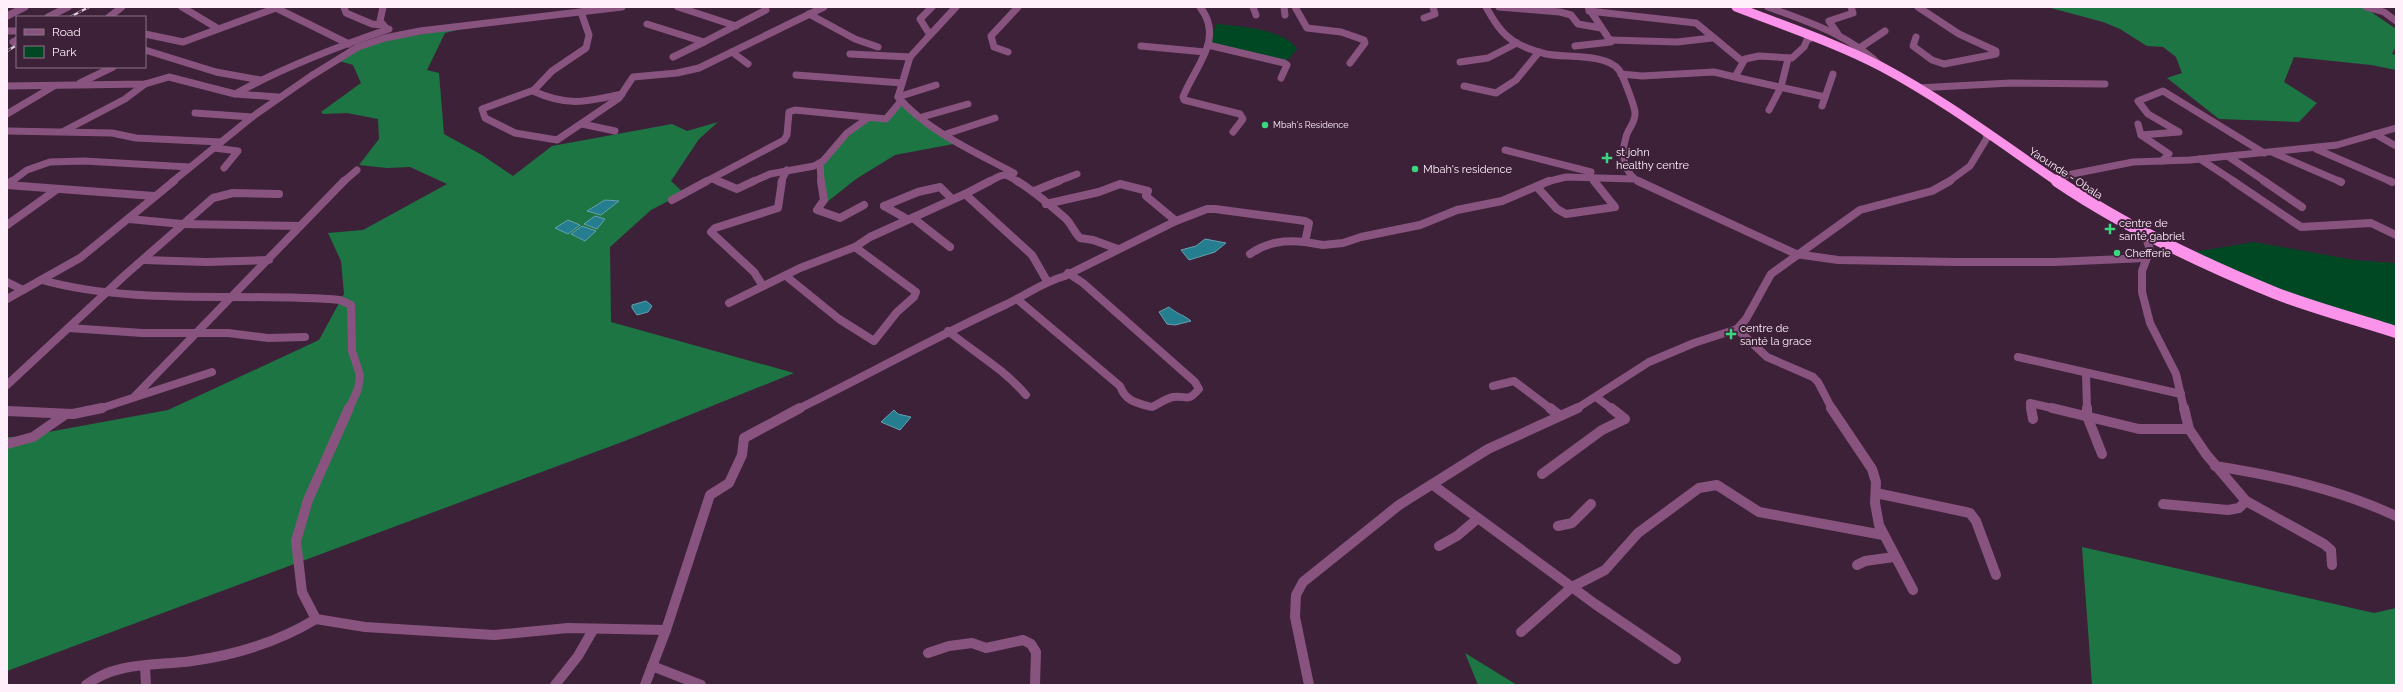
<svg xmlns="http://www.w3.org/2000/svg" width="2403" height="692" font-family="Raleway,sans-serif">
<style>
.green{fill:#004824}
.forest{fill:#1e7544}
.water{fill:#247e8f;stroke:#66a0af}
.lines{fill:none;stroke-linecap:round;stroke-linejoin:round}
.minor-far2{stroke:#88547f;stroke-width:7}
.minor-far1{stroke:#88547f;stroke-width:8}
.minor{stroke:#88547f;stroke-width:10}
.highway-far1{stroke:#fa93e9;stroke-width:9}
.highway{stroke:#fa93e9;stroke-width:12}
.rail-casing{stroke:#dccad8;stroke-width:2.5}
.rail{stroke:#3d2138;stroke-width:1.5;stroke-dasharray:4.5;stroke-linecap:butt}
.poi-dot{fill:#3ad77f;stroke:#3d2138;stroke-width:1.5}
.labels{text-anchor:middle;stroke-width:4;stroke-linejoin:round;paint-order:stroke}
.far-poi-label{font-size:9px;fill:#ffeffb;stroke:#3d2138;text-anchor:start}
.poi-label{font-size:11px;fill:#ffeffb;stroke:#3d2138;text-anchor:start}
.street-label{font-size:11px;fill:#ffeffb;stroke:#3d2138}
</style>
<rect width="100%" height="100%" fill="#3d2138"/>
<g class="green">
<path d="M1216,24C1238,26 1285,29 1297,49L1284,64L1209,47Z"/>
<path d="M2254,242L2354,260L2396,263V330L2330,311L2188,253Z"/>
</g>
<g class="forest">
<path d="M2047,7H2364L2396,29V46L2392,54L2396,55V70L2371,65L2294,57L2284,82L2317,103L2299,122L2219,119L2167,78L2182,73L2176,57L2163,47L2147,46L2120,29L2103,22Z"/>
<path d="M465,28L445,33L427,70L439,73L444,134L482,155L513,176L552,146L672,124L687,131L718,122L699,139L671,181L684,193L651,210L610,247L611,322L794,373L630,439L7,671V437H21L168,410L319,340L344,294L341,261L328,233L363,230L447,184L410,167L387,168L359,165L379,139L378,119L347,113L323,114L321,112L361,83L353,65L336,60L375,41Z"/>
<path d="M901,101L959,143L895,155L856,179L817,210L824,200L820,163L868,118L886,119Z"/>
<path d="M2082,547L2374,613L2396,608V685H2092Z"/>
<path d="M1465,653L1517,685H1478Z"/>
</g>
<g class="water">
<path d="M605,200L619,201L601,215L587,211Z"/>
<path d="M595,216L605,219L597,229L584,224Z"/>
<path d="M568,220L580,225L568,234L555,228Z"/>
<path d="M582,226L596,231L585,241L571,234Z"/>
<path d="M1205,239L1226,243L1215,252L1189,260L1181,250L1196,246Z"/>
<path d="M646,301L652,306L648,312L637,315L632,308V305Z"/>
<path d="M1169,307C1177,314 1184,315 1191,321L1175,325L1167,324L1159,312Z"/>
<path d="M894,410L898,414L911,417L900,430L881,422Z"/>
</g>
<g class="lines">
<g class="minor-far2">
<path d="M182,7L217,28"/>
<path d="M274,7L349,44"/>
<path d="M344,7L346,13L372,24L382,25"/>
<path d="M383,7L380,21L386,28"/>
<path d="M678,7L736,26"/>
<path d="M932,7L920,19L930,35L910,57L898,97C927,131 975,152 1014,173L1000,176L988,182"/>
<path d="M1200,7C1225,39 1195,66 1183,97L1184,100L1240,114L1243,119L1233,132"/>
<path d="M1253,7L1256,15"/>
<path d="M1284,7L1285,15"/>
<path d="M1295,7L1307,28L1341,32L1364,40L1365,43L1350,63"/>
<path d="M1486,7C1493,19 1500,32 1512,40C1522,47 1534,51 1546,54C1565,58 1606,53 1619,70C1623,75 1634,105 1635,112C1636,123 1628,128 1626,137C1621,153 1623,174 1640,182"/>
<path d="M1499,7L1560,12L1571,15L1578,24L1601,28"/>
<path d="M1768,7C1809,22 1850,35 1882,67"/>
<path d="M2366,7L2384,12L2396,21"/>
<path d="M1589,11L1696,23L1742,61"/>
<path d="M581,12L589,35L586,48L552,71L534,90L482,109L485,118L515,133L557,140L619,98L633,77L677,73L699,68L824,7"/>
<path d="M809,14L855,39L878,47"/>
<path d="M7,16L25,7"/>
<path d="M48,17L68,7"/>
<path d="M109,17L122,7"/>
<path d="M1424,18L1435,14L1433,7"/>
<path d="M647,24L704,42L766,10"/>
<path d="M7,31H17"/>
<path d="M145,34L183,42L276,8"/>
<path d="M1838,34L1829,21L1853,13L1851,7"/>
<path d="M930,35L956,7"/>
<path d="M1813,37L1807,40L1804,47L1792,58L1759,56L1745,59L1736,75L1739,78L1825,97"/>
<path d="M1916,37L1913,46L1932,60L1944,64L1996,54V51L1959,34L1918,7"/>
<path d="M1610,40L1677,42L1712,38"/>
<path d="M13,42L17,40"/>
<path d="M1208,45L1284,63L1287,65L1281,78"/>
<path d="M1141,46L1205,52"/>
<path d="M1575,46L1611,42L1588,7"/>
<path d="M1861,47L1885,31"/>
<path d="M145,50L216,72L260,80"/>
<path d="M732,52L748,64"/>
<path d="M1008,52L994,47L991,36L1018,7"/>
<path d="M850,54L910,57"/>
<path d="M673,57L704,42"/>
<path d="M1460,62L1488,58L1517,43"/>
<path d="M1621,74L1642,76L1714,72L1739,78"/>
<path d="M796,75L902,83"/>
<path d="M80,83L113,67"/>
<path d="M7,86L145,84L169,77L235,94C284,67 336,47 389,29"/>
<path d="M1464,86L1496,93L1516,80L1539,52"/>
<path d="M1917,88L2011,83L2105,84"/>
<path d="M533,91C568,107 586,102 622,94"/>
<path d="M236,94L278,97"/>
<path d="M898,97L936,85"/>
<path d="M1822,106L1833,74"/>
<path d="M1769,110L1781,87L1788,59"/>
<path d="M195,113L252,117"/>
<path d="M7,114L54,86"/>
<path d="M922,117L968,104"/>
<path d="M582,124L615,131"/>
<path d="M2138,124L2141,135L2169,154L2162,161"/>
<path d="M7,131L112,133L136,138L221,142"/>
<path d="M64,131L125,99L145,84"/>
<path d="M946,134L995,118"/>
<path d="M2375,134L2396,146"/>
<path d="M2141,135L2179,132L2148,114L2138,101L2163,91L2264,153"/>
<path d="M214,148L238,151L224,168"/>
<path d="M2316,149L2392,182"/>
<path d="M1505,150L1591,172"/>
<path d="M2274,153L2341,182"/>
<path d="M2229,157L2266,182"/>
<path d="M2200,159L2235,182"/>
<path d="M820,163L821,182"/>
<path d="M1006,175L1019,182"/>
<path d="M1590,176L1595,182"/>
<path d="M2052,178L2133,162L2190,160L2337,145L2396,128"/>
<path d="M712,179L720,182"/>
<path d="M11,182L27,170L50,162L84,161L189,167"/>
<path d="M172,182L252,117L311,76L358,47L385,38L420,31L622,7"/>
<path d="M343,182L357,170"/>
<path d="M705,182L784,140L787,135L789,112L795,110L886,119L901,101"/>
<path d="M752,182L770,174L814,166L823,161L847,133L868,118"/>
<path d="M781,182L787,170"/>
<path d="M1056,182L1077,174"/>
<path d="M1546,182L1566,177L1633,179"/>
<path d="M1948,182L1970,166L1987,138L1986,133"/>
</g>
<g class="minor-far1">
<path d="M12,181L7,185L154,196"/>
<path d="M718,181L737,189L754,181"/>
<path d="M821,181L824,200L817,210L840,218L864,205"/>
<path d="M990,181L965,194L1032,255L1047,281"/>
<path d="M1017,181C1034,191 1050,205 1065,218C1071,223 1074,232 1080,238L1093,240L1118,249"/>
<path d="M1638,181L1796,254L1838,260L1956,262H2055L2146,258"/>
<path d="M2233,181L2301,227L2371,223L2396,235"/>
<path d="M2264,181L2302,207"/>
<path d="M2339,181L2341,182"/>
<path d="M2390,181L2392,182"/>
<path d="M1537,187L1557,209L1566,214L1615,207L1594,181"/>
<path d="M1034,191L1059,181"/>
<path d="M672,200L707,181"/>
<path d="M884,206L918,192L940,187L952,199"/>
<path d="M884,206L907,219"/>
<path d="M913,218L950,247"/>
<path d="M129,219L182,224L300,226"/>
<path d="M1176,221L1207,209H1215L1305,221L1309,223L1305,242L1323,245L1343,243L1361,237L1420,225L1457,210L1502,201L1549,181"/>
<path d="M7,225L56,190"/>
<path d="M2145,234L2150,250L2142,271V292L2150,323L2176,374L2184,409"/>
<path d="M1250,254C1267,242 1284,240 1305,242"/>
<path d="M144,260L206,262L269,260"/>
<path d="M786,276L839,319L874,341L897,312L914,297L916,292L855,247"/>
<path d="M42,280C134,306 244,292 340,300L351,305L352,351L360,375L358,389L349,409"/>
<path d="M7,282L23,290"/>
<path d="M763,286L754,272L711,232L715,228L778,208L782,181"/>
<path d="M7,299L80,258L174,181"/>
<path d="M1017,299L1120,386C1126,402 1137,403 1152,407C1158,404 1167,398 1173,397C1187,395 1187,403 1199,389L1195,382L1083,283L1068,273"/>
<path d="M729,303L800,268L855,247L870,237L965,194"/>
<path d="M69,328L142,333H228L268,338L305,337"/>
<path d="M1737,329L1767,357L1813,377L1818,382L1832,409"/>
<path d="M948,331C974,352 1005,370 1026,395"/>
<path d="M2018,357L2181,394"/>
<path d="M2086,373L2087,409"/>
<path d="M7,385L124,276L213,198L233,193L279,194"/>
<path d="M1493,386L1514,381L1551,409"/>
<path d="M135,396L344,181"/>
<path d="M1596,397L1612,409"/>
<path d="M99,409L212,372"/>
<path d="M798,409C868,375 935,337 1005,305C1026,295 1043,282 1065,276L1176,221L1146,196L1148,191L1120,184L1099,192L1046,204"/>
<path d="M1576,409L1649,362L1694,343L1737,329L1746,319L1771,274L1860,210L1932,191L1950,181"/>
<path d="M2031,409L2030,403L2056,409"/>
</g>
<g class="minor">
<path d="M349,408L308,500L296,541L302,592L316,619L365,627L494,635L568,628L666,630"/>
<path d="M1550,408L1560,416"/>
<path d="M1831,408L1872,469L1876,482L1875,503L1879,525L1913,590"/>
<path d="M2031,408L2033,419"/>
<path d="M2052,408L2139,429H2189"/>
<path d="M2087,408V416L2102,454"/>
<path d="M2184,408L2189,429L2206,454L2246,501L2324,544L2331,550L2332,565"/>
<path d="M7,411L73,414L102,408"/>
<path d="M7,444L33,437L66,414"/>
<path d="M2215,466C2278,476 2338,489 2396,516"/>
<path d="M1542,474L1602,430L1625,419L1611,408"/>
<path d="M1433,485L1595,604L1676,659"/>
<path d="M1876,493L1970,513L1976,521L1996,575"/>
<path d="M2163,504L2228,510L2239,508L2246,501"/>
<path d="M1558,526L1572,523L1591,504"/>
<path d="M1439,546L1457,536L1477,519"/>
<path d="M1857,565L1865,561L1894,557"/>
<path d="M1521,632L1572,587L1605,570L1638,533L1699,488L1717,485L1759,512L1883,535"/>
<path d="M928,653L949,646L972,643L986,648L1023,640L1031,644L1036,652L1035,685"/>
<path d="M652,666L701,685"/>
<path d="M145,667L146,685"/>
<path d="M86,685C116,661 156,666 192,661C235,655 278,642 316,619"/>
<path d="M555,685L578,656L593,630"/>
<path d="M645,685L666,630L710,495L729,483L742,455L744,438L800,408"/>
<path d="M1309,685L1295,617L1296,595L1303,582L1399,505L1488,449L1578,408"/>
</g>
<path class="highway-far1" d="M1736,7C1785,26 1836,43 1882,67C1944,100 2001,143 2058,182"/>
<path class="highway" d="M2057,181C2125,227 2199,262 2275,293C2314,308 2356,319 2396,332"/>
<defs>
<g id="rail">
<path d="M70,17L89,7"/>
<path d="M7,51L17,45"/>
</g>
</defs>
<use href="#rail" class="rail-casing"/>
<use href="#rail" class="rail"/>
</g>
<g class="poi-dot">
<circle cx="1265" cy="125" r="4"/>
<path d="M1605 152h4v4h4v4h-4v4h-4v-4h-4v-4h4z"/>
<circle cx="1415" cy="169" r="4"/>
<path d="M2108 223h4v4h4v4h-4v4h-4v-4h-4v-4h4z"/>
<circle cx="2117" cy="253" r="4"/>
<path d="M1729 328h4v4h4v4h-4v4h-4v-4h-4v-4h4z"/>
</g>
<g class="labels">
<g class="far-poi-label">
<text x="1273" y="128">Mbah's Residence</text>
</g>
<g class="poi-label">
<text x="1616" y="156">st john<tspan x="1616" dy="13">healthy centre</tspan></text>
<text x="1423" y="173">Mbah's residence</text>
<text x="2119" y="227">centre de<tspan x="2119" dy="13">santé gabriel</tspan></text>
<text x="2125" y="257">Chefferie</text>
<text x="1740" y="332">centre de<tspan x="1740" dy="13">santé la grace</tspan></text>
</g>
<g class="street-label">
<text transform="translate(2066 173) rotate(33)" y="4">Yaounde - Obala</text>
</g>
</g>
<rect width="2403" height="692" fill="none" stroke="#ffeffb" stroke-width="16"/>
<rect x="16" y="16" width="130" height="52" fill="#3d2138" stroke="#8b7386"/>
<rect x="24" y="29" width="20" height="6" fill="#88547f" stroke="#8b7386"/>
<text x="52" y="36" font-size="12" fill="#ffeffb">Road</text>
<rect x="24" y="46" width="20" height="12" fill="#004824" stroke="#8b7386"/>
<text x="52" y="56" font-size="12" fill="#ffeffb">Park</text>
</svg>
